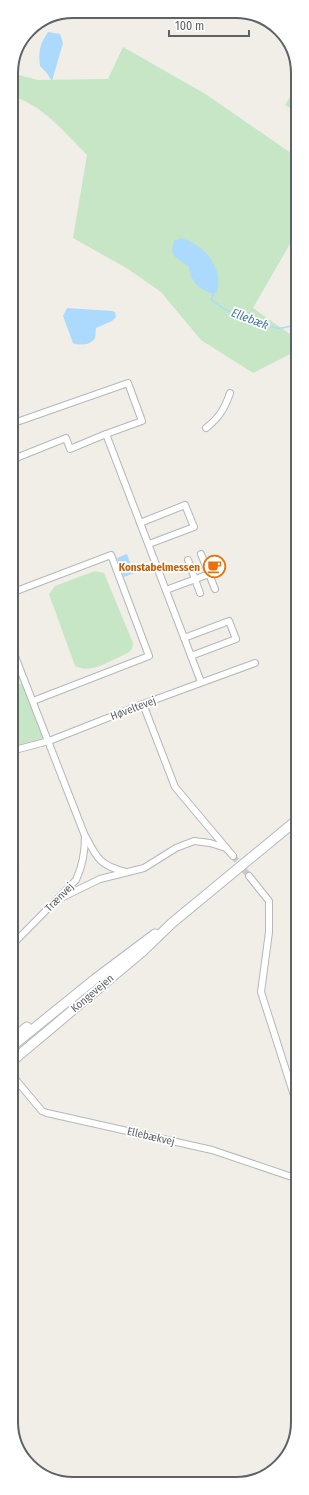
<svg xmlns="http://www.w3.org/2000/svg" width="309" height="1495" font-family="'Fira Sans Condensed',sans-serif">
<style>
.green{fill:#c6e6c5}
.water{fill:#acdafc}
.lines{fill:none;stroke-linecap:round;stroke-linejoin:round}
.stream{stroke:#acdafc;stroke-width:1.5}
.minor-tunnel{stroke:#cccbc7;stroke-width:6;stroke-dasharray:6 3;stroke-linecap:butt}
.minor-casing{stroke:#b4b7bb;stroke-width:8}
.secondary-casing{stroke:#b5b9be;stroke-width:11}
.minor{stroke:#fff;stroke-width:6}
.secondary{stroke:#fff;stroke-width:9}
.labels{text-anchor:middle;stroke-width:3.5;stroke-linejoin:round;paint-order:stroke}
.food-label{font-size:11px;font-weight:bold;fill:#c56008;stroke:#fff;text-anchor:end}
.street-label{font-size:11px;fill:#5e6267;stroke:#fff}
.water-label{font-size:12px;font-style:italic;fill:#4475a6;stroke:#fff}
.rim{fill:none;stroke:#5e6267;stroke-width:2}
</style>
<rect width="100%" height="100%" fill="#f0eee7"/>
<g class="green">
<path d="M123,47L207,95L298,158V230L253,308L298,340V350L253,373L201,340L161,292L128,269L73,238L87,155C65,133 42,104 11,96V73L38,80L108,79Z"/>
<path d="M298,84V113L285,105Z"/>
<path d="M95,571L104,573L133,643L132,649L128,653C113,659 91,675 75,666L49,594L55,586Z"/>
<path d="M16,669H18L44,736L42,740L11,748V687L21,684Z"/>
</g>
<g class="water">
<path d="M48,32L60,34L63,43L52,81L46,72L40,66C38,51 40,44 48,32Z"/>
<path d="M181,238C204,244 224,268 217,292L213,294C199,289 190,282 189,267L174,256L172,251L174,241Z"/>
<path d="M67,308L112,311L115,312L116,317L112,321L96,328C95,331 96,335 95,338C92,345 79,346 73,343L63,316Z"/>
<path d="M127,554L134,573L124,577L117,558Z"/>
</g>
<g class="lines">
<path class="stream" d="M213,294L211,299C225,313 258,325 276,328C283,330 291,324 298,326"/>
<path class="minor-tunnel" d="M233,856L249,876"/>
<defs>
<g id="minor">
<path d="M11,424L128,383L142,421L106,434L201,682"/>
<path d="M206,428C219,418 225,408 230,393"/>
<path d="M11,460L66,438L70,449L106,434"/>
<path d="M140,523L185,505L194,527L149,544"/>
<path d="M201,554L215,589"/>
<path d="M188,560L200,593"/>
<path d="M166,590L209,574"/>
<path d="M11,593L111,555L149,656L33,701"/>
<path d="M184,638L229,621L236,639L191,656"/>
<path d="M11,646L85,836C85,852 83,865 76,880L11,946"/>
<path d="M143,704L175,787L233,856"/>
<path d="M11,751L49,741L143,704L255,663"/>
<path d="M86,837C97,859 101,866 126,872"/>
<path d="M11,862L15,871"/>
<path d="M249,876L269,901V932L261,992L298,1108"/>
<path d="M61,898L100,879L144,868L176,848L194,841L210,843L226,848"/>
<path d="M16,1080L42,1111L47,1113L212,1150L298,1179"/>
</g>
<g id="secondary">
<path d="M11,1035H17L27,1027"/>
<path d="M11,1047L95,979L155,934"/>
<path d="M11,1062L143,951L172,923L298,819"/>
</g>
</defs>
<use href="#minor" class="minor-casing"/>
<use href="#secondary" class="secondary-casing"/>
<use href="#minor" class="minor"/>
<use href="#secondary" class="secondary"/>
</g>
<defs>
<symbol id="cafe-ring" viewBox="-11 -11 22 22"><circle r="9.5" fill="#fff" stroke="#e8710a" stroke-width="1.5"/><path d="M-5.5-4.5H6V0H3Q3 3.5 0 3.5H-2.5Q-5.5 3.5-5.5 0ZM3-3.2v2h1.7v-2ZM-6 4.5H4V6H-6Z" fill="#e8710a"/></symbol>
</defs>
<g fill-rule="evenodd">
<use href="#cafe-ring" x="202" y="554" width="25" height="25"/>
</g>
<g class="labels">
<g class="food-label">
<text x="200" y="571">Konstabelmessen</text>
</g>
<g class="street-label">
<text transform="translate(133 708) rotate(-21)" y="4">Høveltevej</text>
<text transform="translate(59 897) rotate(-46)" y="4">Trænvej</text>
<text transform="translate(92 993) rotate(-40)" y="4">Kongevejen</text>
<text transform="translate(151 1136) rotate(13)" y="4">Ellebækvej</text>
</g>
<g class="water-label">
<text transform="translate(250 319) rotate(21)" y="4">Ellebæk</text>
</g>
</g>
<path d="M0 0H309V1495H0ZM73 18H236A55 55 0 0 1 291 73V1422A55 55 0 0 1 236 1477H73A55 55 0 0 1 18 1422V73A55 55 0 0 1 73 18Z" fill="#fff" fill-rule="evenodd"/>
<path class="rim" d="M73 18H236A55 55 0 0 1 291 73V1422A55 55 0 0 1 236 1477H73A55 55 0 0 1 18 1422V73A55 55 0 0 1 73 18Z"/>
<path d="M169 30v6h80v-6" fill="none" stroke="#5e6267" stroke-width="2"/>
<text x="175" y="30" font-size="12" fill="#5e6267" stroke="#ffffff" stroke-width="3" paint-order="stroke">100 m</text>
</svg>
